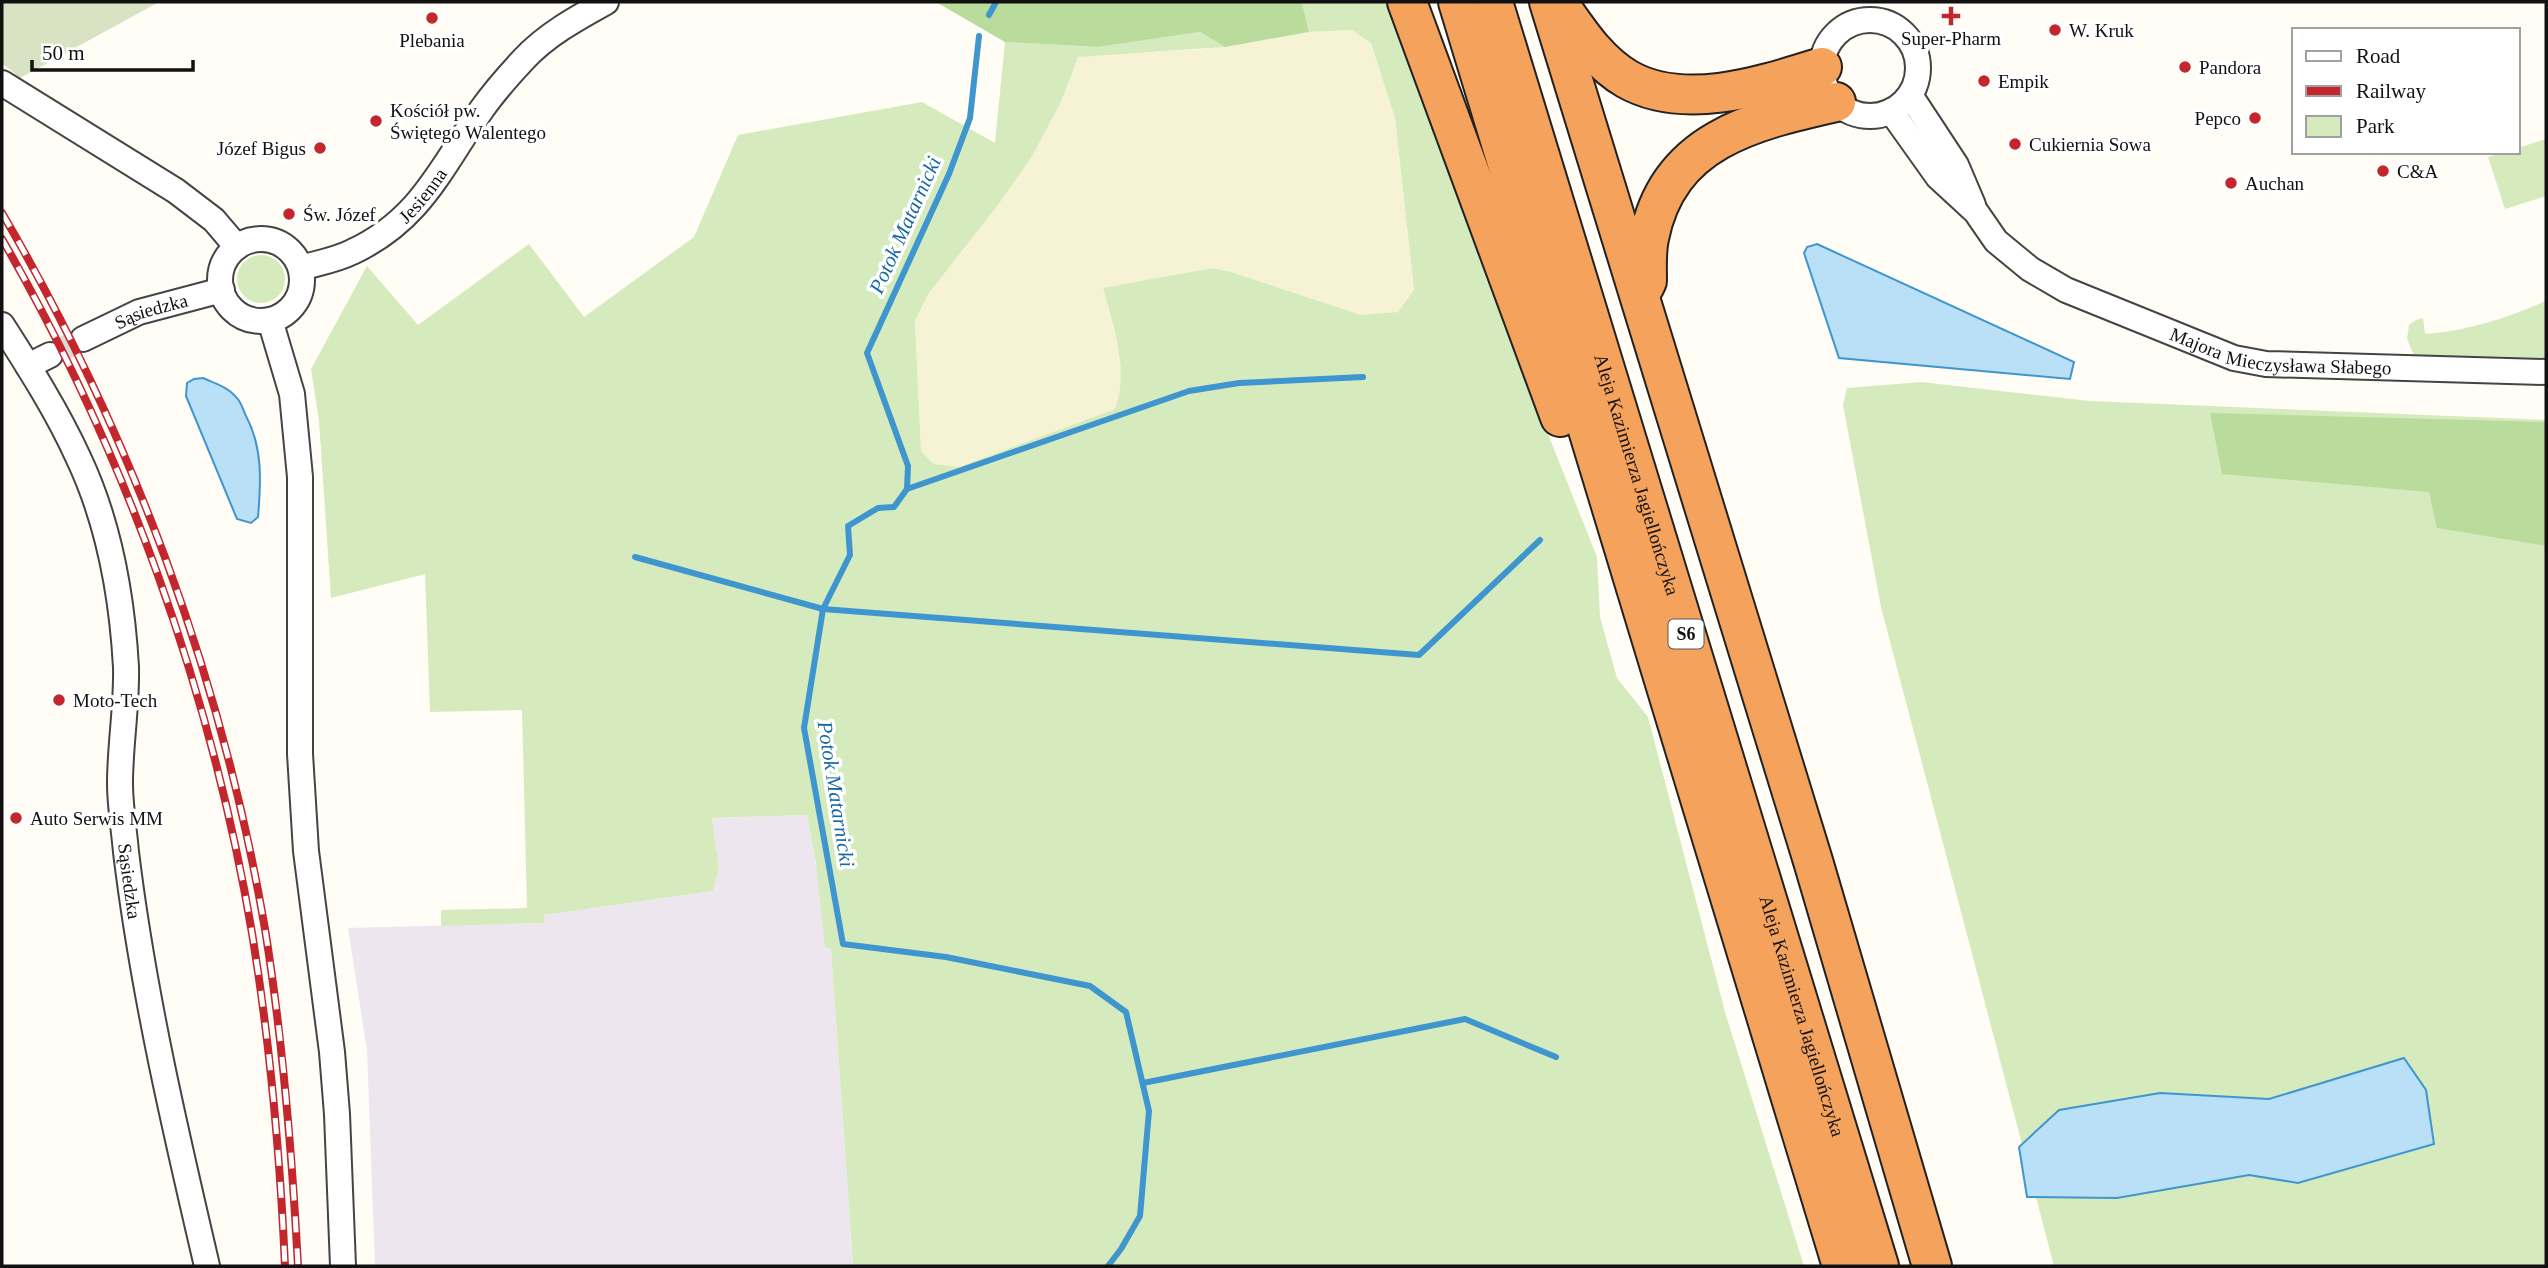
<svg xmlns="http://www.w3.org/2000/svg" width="2548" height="1268" font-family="'Times New Roman',serif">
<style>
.industrial{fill:#eee6ef}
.farmland{fill:#f6f3d4}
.green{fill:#d5ebbd}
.forest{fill:#b9dc9c}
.cemetery{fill:#d9e3c4}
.water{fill:#b9e0f7;stroke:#3f96cf;stroke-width:2}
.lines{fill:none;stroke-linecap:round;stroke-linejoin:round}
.stream{stroke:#3f96cf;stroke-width:6}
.street-tunnel{stroke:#dbdad3;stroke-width:24;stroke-dasharray:24 12;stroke-linecap:butt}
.street-casing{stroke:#444;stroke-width:28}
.highway-casing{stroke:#222;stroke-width:42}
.street{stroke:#fff;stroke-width:24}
.highway{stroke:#f5a25d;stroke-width:38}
.rail-casing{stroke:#c4262e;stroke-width:8}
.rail{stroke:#fff;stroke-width:5;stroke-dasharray:16;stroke-linecap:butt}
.poi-dot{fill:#c4262e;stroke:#fff;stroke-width:2.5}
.labels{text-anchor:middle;stroke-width:7;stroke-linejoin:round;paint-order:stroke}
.shield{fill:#fff;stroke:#585858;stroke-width:2}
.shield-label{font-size:18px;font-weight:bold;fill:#111}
.poi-label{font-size:19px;fill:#111;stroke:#fff;text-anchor:start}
.street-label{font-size:19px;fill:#111;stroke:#fff}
.water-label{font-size:21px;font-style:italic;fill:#1768a6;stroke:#fff}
</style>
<rect width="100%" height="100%" fill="#fffdf5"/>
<path class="industrial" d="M807,815L831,949L853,1266H375L367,1051L348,928L543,923V915L713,891L719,868L712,818Z"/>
<path class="farmland" d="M1352,30L1371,43L1395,118L1414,290L1398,313L1361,315L1234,273L1103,289L1123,366L1119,399L1115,409L959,467L934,464L921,451L915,321L929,293L998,205L1061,102L1078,56L1207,49L1309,32Z"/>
<g class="green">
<path d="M1302,2H1389L1550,439L1597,557L1600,617L1617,678L1648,717L1725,1012L1804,1266H853L831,949L825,947L816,864L807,815L712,818L719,868L713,891L544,915V923L441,926V910L527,908L522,710L430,712L425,574L331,598L319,421L311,369L367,266L418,325L529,244L584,317L694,237L738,135L922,102L995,143L1005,42L1098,47L1200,32L1225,47L1078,57L1061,102L1031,158L998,205L929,293L915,321L921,451L934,464L959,467L1115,409C1130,369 1113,328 1103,288L1213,268L1234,273L1361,315L1398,312L1414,290L1395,118L1371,43L1352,30L1309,32Z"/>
<path d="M2546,139V196L2505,209L2488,157L2504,152H2518V148Z"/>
<circle cx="261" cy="279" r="24"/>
<path d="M2546,301V362L2415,358L2407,339L2409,325L2416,320L2423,318L2425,334C2468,331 2507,318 2546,301Z"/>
<path d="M1921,382L2090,401L2546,420V1266H2054L1881,607L1843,405L1847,388Z"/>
</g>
<g class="forest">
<path d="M936,2H1302L1309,32L1225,47L1200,32L1098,47L1005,42Z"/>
<path d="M2210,413L2546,422V546L2437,528L2429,492L2222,474Z"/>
</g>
<path class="cemetery" d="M2,2H159L20,78L2,63Z"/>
<g class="water">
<path d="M1817,244L2074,362L2070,379L1839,358L1804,253L1807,247Z"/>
<path d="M203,378C214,383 228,387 236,397C241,401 243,410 246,416C263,448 261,482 258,517L251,523L237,519L186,396L187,383L194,379Z"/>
<path d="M2404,1058L2426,1090L2434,1144L2298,1183L2249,1175L2117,1198L2027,1197L2019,1147L2059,1110L2160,1093L2269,1099Z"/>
</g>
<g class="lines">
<g class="stream">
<path d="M989,15L996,2"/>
<path d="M979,36L970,118L949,174L867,353L908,466L907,489L894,507L878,508L848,526L850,555L823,609L804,728L843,944L946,957L1090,986L1126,1012L1149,1111L1140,1216L1121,1249L1108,1266"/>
<path d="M907,489L1189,391L1239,383L1363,377"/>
<path d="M635,557L823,609L1419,655L1540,540"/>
<path d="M1143,1083L1465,1019L1556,1057"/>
</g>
<path class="street-tunnel" d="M50,355L83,339"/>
<defs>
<g id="street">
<circle cx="1870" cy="68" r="48"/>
<path d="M2,83L176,191L214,220L237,247"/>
<path d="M1910,95L1956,165L1973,205"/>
<path id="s1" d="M1891,111L1938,177L1976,212L1996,241L2030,269L2066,290L2234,358L2266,364L2546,372"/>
<circle cx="261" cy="280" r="41"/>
<path id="s2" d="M301,268C318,263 336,260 352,252C421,220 441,167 482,109C494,92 509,75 523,60C546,35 577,18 606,2"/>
<path d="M270,320L292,394L300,477V754L306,851L332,1052L337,1114L343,1266"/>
<path id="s3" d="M2,325C29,367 57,411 78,457C109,522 122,596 126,667C127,706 120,745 120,783C120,806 124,829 126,852C143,992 175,1129 207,1266"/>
<path id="s4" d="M83,339L139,312L222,290"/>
<path d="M28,366L50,355"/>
</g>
<g id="highway">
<path d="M1407,2L1560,417"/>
<path d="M1458,2L1842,1266"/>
<path id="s5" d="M1493,2L1879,1266"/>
<path d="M1549,2L1813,861L1932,1266"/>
<path d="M1561,7C1580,34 1598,62 1627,79C1685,112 1764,85 1822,67"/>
<path d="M1644,287L1647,281C1647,267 1646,252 1649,238C1668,140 1752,121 1836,102"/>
</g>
</defs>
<use href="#street" class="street-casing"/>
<use href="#highway" class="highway-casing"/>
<use href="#street" class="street"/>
<use href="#highway" class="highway"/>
<defs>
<g id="rail">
<path d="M2,213C131,434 222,677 265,929C283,1041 292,1153 298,1266"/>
<path d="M2,239C125,452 211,690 252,933C270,1043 280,1155 285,1266"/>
</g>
</defs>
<use href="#rail" class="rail-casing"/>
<use href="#rail" class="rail"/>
</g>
<g class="poi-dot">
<path d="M1947.5 5.5h7v7h7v7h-7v7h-7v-7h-7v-7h7z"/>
<circle cx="432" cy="18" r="7"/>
<circle cx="2055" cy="30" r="7"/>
<circle cx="2185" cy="67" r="7"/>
<circle cx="1984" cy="81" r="7"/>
<circle cx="2255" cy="118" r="7"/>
<circle cx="376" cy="121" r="7"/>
<circle cx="2015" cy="144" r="7"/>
<circle cx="320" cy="148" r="7"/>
<circle cx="2383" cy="171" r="7"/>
<circle cx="2231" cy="183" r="7"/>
<circle cx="289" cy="214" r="7"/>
<circle cx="59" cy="700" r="7"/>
<circle cx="16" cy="818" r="7"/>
</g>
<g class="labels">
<rect class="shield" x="1668.5" y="619.5" width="35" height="29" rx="5"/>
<g class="shield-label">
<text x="1686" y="640">S6</text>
</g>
<g class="poi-label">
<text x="2069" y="37">W. Kruk</text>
<text x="1951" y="45" text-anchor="middle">Super-Pharm</text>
<text x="432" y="47" text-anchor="middle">Plebania</text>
<text x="2199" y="74">Pandora</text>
<text x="1998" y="88">Empik</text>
<text x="390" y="117">Kościół pw.<tspan x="390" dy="22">Świętego Walentego</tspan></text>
<text x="2241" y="125" text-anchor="end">Pepco</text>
<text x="2029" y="151">Cukiernia Sowa</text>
<text x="306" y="155" text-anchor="end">Józef Bigus</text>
<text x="2397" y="178">C&amp;A</text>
<text x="2245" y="190">Auchan</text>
<text x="303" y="221">Św. Józef</text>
<text x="73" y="707">Moto-Tech</text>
<text x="30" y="825">Auto Serwis MM</text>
</g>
<g class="street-label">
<text dy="7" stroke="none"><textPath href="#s2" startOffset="145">Jesienna</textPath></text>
<text dy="7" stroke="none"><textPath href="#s4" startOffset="74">Sąsiedzka</textPath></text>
<text dy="7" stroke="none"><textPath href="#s1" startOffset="480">Majora Mieczysława Słabego</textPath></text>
<text dy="7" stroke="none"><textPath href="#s5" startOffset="494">Aleja Kazimierza Jagiellończyka</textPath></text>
<text dy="7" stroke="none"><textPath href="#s3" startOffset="584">Sąsiedzka</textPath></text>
<text dy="7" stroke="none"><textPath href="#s5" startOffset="1060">Aleja Kazimierza Jagiellończyka</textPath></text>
</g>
<g class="water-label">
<text transform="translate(905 225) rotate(-66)" y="7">Potok Matarnicki</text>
<text transform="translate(836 794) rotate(81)" y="7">Potok Matarnicki</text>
</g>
</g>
<rect width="2548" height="1268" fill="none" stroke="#111111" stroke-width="7"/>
<rect x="2292" y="28" width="228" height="126" fill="#ffffff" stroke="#a0a0a0" stroke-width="2"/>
<rect x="2306" y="51" width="35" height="10" fill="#ffffff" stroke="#a0a0a0" stroke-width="2"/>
<text x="2356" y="63" font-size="21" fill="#111111">Road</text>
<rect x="2306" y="86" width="35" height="10" fill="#c4262e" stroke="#a0a0a0" stroke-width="2"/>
<text x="2356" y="98" font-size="21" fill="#111111">Railway</text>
<rect x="2306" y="116" width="35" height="21" fill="#d5ebbd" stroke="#a0a0a0" stroke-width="2"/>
<text x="2356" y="133" font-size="21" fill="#111111">Park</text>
<path d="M32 60v10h161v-10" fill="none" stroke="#111111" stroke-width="3.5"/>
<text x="42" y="60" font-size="21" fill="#111111" stroke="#ffffff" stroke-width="5" paint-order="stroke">50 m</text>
</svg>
